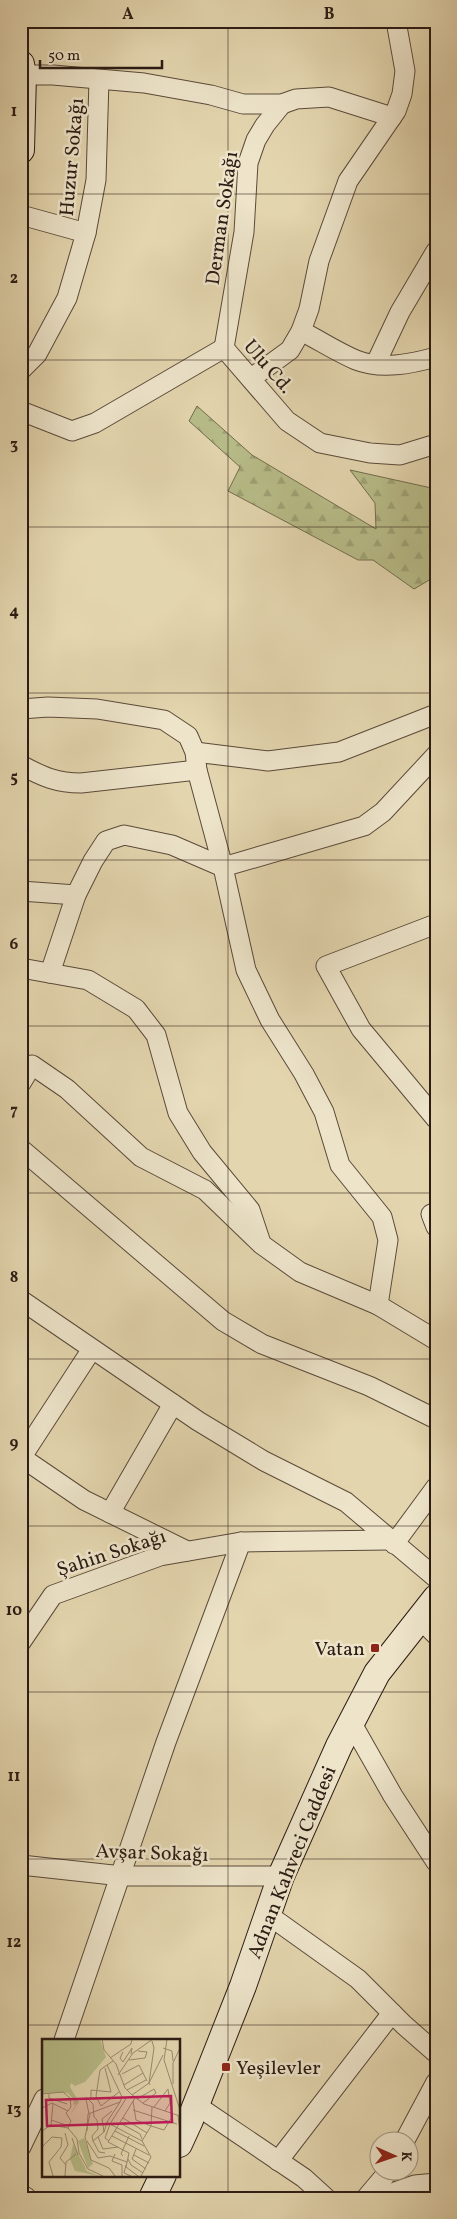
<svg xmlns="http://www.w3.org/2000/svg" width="457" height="2219" font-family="Vollkorn,serif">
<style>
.forest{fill:url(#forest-firs);stroke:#726c4e}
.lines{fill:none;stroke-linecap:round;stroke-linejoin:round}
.street-casing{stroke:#5a4a3a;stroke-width:21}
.secondary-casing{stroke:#2c1c14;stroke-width:28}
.street{stroke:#ede4ca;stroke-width:19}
.secondary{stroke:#ede4ca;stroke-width:26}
.grid{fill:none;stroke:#2c1c14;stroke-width:1;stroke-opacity:0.55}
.poi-dot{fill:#8f2418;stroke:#ede4ca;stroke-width:2}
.labels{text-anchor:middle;stroke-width:5;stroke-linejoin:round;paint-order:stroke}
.street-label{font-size:20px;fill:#2c1c14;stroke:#ede4ca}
.poi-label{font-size:20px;fill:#2c1c14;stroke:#ede4ca;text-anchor:end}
.inset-road{fill:none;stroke:#9a8b70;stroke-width:1}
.view{fill:#c2185b;fill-opacity:0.15;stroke:#c2185b;stroke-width:2.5}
.inset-edge{fill:none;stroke:#2c1c14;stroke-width:2.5}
.neatline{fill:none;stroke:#2c1c14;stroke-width:2}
.grid-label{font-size:16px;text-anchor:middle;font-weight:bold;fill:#2c1c14}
</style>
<defs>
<pattern id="forest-firs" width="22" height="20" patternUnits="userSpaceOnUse" patternTransform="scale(1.25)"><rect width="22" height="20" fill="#b7bc88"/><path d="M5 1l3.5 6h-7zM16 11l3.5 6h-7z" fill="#9ea174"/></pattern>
</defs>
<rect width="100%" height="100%" fill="#e3d5ae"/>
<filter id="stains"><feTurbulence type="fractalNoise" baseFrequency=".004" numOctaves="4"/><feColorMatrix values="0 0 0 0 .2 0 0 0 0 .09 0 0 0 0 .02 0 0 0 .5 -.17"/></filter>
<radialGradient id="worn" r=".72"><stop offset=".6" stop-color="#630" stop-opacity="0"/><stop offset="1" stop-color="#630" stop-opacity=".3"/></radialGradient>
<path class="forest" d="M197,406L252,455L376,529L375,503L350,470L436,489V576L414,589L373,560H358L228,491L240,467L189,421Z"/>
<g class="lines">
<defs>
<g id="street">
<path d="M23,75H53L144,83L211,95L243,104H282L296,99L329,97L392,117"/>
<path d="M21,215L86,233"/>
<path d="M301,331C319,340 337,352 356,360C381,370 411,364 436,357"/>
<path d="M224,348L244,232L248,163L256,140L265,125L282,104"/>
<path d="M376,363L400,312L436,251"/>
<path d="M21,370L37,354L67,298L86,233L96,180L99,80"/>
<path d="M253,380L257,374L290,350L301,331L309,309L319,261L348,181L396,111L402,94L405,71L396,21"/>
<path d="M21,411L72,431L95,423L224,348L287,421L320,443L370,453L400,455L436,444"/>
<path d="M21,709L48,707L97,709L164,720L188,736L195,752L197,770L223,867L246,970L270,1020L304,1074L324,1112L340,1165L382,1217L388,1240L378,1305L436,1340"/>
<path d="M195,752L268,761L339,752L436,714"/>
<path d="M21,765C43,777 57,783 81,783L197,770"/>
<path d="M21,891L76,895L93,861L106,841L124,835L172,845L223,867L364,826L383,812L436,755"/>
<path d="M436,924L326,966L361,1029L436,1119"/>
<path d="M21,968L88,980L136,1009L156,1035L178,1113L202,1152L250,1210L260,1240"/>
<path d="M50,973L76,895"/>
<path d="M21,1083L32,1065L67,1089L141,1157L205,1190L261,1244L300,1272L378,1305"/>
<path d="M21,1149L223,1321L262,1344L369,1386L436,1419"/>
<path d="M431,1214L436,1227"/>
<path d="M21,1300L198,1421L264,1461L346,1502L436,1578"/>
<path d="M21,1457L84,1500L187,1551"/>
<path d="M21,1458L92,1349"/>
<path d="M110,1513L173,1404"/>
<path d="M394,1544L436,1487"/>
<path d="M419,1618L436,1635"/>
<path d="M21,1642L53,1595L160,1556L241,1542L389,1540"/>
<path d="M351,1722L393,1796L436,1862"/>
<path d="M21,1865L122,1876H281"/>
<path d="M267,1914L358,1979L404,2025L436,2053"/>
<path d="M64,2040L166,1742L241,1542"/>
<path d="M196,2105L304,2178L326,2198"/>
<path d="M404,2142L436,2082"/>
<path d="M21,2147L44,2099"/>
<path d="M278,2161L392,2013"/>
<path d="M21,2194L27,2198"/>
<path d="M366,2198L388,2172"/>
<path d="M378,2198L415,2185L436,2183"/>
</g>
<g id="secondary">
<path d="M21,64L23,75L21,150"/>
<path d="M179,2144L190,2120L243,1986L281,1876L339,1746L377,1673L436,1598"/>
<path d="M152,2198L163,2175"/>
</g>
</defs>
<use href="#street" class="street-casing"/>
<use href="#secondary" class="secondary-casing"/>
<use href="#street" class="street"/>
<use href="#secondary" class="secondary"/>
</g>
<path class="grid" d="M228,21V2198M21,194H436M21,360H436M21,527H436M21,693H436M21,860H436M21,1026H436M21,1193H436M21,1359H436M21,1526H436M21,1692H436M21,1859H436M21,2025H436"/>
<g class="poi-dot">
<rect x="370" y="1643" width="10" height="10" rx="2.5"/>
<rect x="221" y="2062" width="10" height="10" rx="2.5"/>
</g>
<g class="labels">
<g class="street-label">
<text transform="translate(71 157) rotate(-85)" y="7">Huzur Sokağı</text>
<text transform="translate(221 218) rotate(-82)" y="7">Derman Sokağı</text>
<text transform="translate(269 366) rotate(49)" y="7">Ulu Cd.</text>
<text transform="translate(111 1552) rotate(-18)" y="7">Şahin Sokağı</text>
<text transform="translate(152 1852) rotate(2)" y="7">Avşar Sokağı</text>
<text transform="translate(291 1862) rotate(-68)" y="7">Adnan Kahveci Caddesi</text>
</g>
<g class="poi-label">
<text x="365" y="1655">Vatan</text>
<text x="236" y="2074" text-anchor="start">Yeşilevler</text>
</g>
</g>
<g transform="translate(42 2039)">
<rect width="138" height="138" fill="#e3d5ae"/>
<path d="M0,0H58L64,18L43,43L33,47L29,44L28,48L37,63L28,76L34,65L31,66L32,61L26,54H0ZM31,105L45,132L57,137L33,132L28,120Z" fill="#b7bc88"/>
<path d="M42,99L51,125L46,129L36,102Z" fill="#b7bc88"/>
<path class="inset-road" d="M60,0L62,11L74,25L83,49L89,55L102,65L138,77M125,0L122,21L138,71M110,2L112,9L107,44L121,16M121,9L130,12L131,22M81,13L78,19L81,23L90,9L89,15M68,19L89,5L90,0M87,21L103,19L105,13L96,12M65,26L58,31L54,57L59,67L77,53M63,29L69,53M80,35L97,26L105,42M76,36L91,14L111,0M131,45V24L138,9M82,46L101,34M85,51L104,41M0,55L21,53L28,59L29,68L24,74L29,82L26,89M7,55V59L25,65M90,56L107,44L108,46M44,58L51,65L52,78L55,81L56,90L50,97L51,102M85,58L68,85L100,102M93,59L66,103L87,114L84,128L96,137M44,60L47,75M56,60H49V51L69,53M95,60L112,50L114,54L101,64M91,62L94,81L109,87L122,91L131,76M112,68L126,50L128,64L123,72M0,69L10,64L26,72M91,71L135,85M48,75L43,98L49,121L67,129L73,137M136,77L138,92M81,79L105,94M9,81L27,87M65,83L62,93L60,80L70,72M78,84L98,95L100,100M9,86L11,65M0,92L9,86L26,89L35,100L37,114L46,130L61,137M45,92L46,75L78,63L80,58L65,26L71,22M73,92L102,107M62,93L51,102L57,113L63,114M23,94L26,106L18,119L24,126M70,97L107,116M56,98L61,110L76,108M30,99L36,116M45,102L56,119L68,117L85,123M67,102L63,99L68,85L65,83L78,63M0,108L10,98L20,99L19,108L7,123L11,137M94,110L90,120L104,130M73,115L70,122L80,126V137M92,116L107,124M81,117L79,115L87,97M86,120L89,126L101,134M84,126L82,134L89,137M23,137L24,123L34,115M99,137L109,118L100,102L109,87L110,68"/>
<path class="view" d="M129,57L130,83L5,87L4,61Z"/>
<rect width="138" height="138" class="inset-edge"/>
</g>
<rect width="457" height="2219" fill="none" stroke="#e3d5ae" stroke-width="55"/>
<g transform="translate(394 2156) rotate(92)"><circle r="24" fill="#ede4ca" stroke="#a09481"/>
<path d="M0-4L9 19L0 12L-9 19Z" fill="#8f2418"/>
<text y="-8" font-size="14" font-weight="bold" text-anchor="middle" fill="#2c1c14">K</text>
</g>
<path d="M40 60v8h122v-8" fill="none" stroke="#2c1c14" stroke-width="2.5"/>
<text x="48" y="60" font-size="15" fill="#2c1c14" stroke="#ede4ca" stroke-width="4" paint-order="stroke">50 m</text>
<rect x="28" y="28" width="402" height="2164" class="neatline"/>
<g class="grid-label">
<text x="128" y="19">A</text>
<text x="329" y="19">B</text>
<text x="14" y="116">1</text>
<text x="14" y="283">2</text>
<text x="14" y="449">3</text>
<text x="14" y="616">4</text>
<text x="14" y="782">5</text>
<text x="14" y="949">6</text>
<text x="14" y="1115">7</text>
<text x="14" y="1282">8</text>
<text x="14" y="1448">9</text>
<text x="14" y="1615">10</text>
<text x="14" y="1781">11</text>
<text x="14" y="1947">12</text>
<text x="14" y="2114">13</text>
</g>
<rect width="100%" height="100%" filter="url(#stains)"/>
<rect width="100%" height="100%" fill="url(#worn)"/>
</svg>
